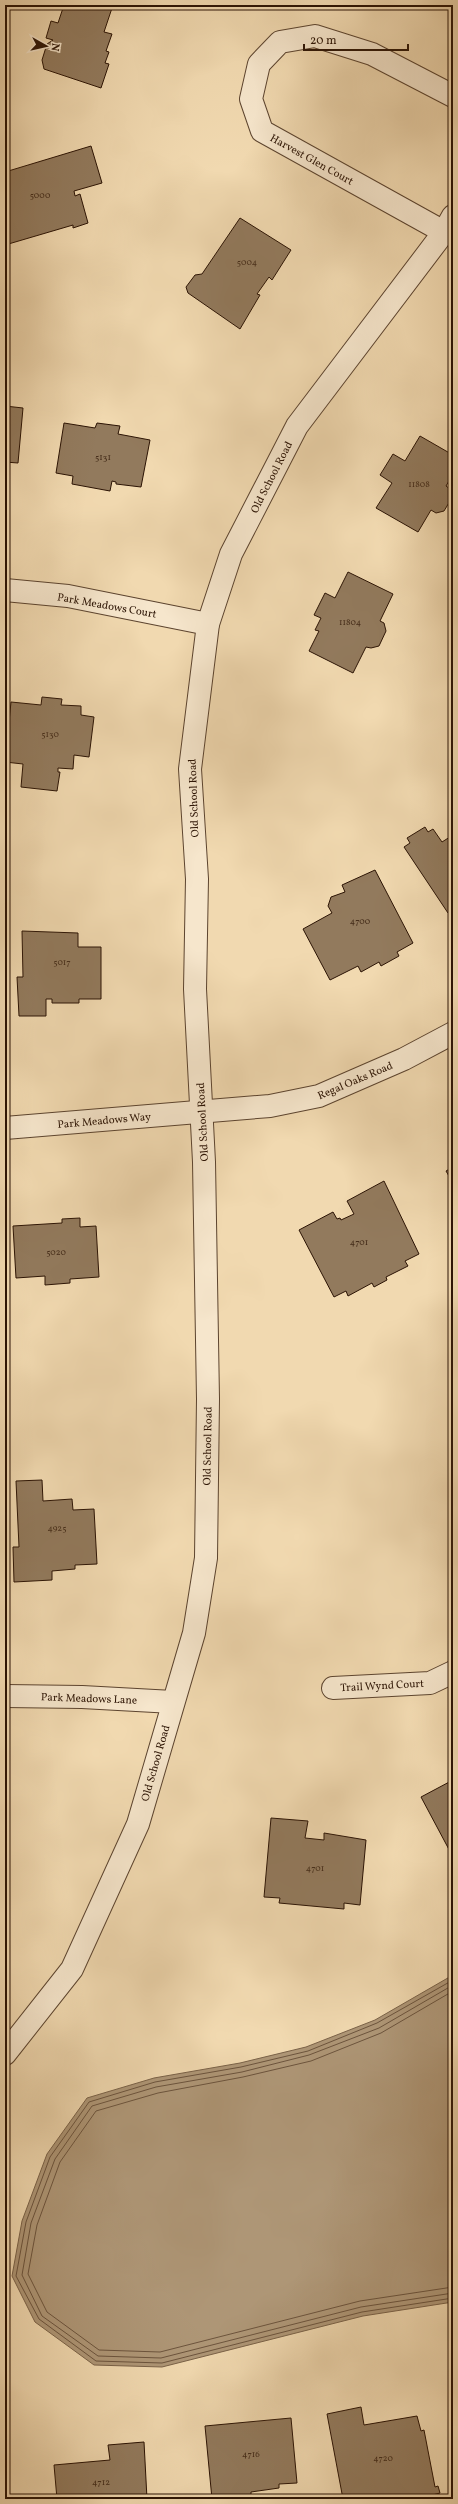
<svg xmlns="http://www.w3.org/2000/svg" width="458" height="2504" font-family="Vollkorn,serif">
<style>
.water{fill:#ae9676;stroke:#7a6248}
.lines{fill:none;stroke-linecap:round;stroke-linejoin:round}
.shore{stroke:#6c543d;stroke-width:1}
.building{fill:#927a5d;stroke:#2b1304}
.minor-casing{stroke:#5c442f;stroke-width:24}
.minor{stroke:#f6e6cc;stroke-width:22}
.labels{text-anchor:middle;stroke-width:4;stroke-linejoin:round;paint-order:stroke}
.number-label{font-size:9px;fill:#452d1a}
.street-label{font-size:11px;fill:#2b1304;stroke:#f6e6cc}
</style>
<rect width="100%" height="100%" fill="#f1d9b0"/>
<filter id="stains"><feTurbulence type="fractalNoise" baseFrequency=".005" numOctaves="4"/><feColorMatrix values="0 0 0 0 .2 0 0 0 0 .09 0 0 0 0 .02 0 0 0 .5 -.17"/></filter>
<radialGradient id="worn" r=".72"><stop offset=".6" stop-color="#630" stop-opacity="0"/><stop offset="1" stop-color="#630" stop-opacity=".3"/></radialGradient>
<path class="water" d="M453,1975V2302L363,2316L162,2367L94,2365L35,2322L12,2276L22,2221L47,2154L87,2098L154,2078L240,2063L306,2047L375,2020Z"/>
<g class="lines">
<g class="shore">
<path d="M453,1980L377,2023L308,2051L241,2067L155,2082L89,2102L50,2157L26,2222L16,2276L39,2319L96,2361L162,2363L362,2312L453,2298"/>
<path d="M453,1985L379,2028L309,2055L242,2072L156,2087L92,2106L55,2159L31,2223L22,2275L42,2316L98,2356L161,2358L361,2307L453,2293"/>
<path d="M453,1991L381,2033L311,2061L243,2077L158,2093L96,2111L60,2162L37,2225L28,2274L47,2312L99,2350L160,2352L360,2301L453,2287"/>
</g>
</g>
<g class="building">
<path d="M64,5H113L104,32L112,34L106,51L109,52L105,63L109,64L101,88L44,69L42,60L47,44L53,40L46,38L51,21L58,23Z"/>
<path d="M91,146L102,183L74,191L75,196L80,194L88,223L73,228V225L5,245V172Z"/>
<path d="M240,218L291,250L272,280L269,277L257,294L260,295L240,329L188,293L186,287L195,275L202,274Z"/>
<path d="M5,406L23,408L18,463L5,462Z"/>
<path d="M64,423L95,428L97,423L120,426L118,434L150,440L141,487L116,484V482L112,481L110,491L72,484L73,476L56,473Z"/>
<path d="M420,436L453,455V474L446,486L450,489L453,496L444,511L436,513L431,510L418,532L376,508L392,483L380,475L393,454L405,461Z"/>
<path d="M348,572L393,594L380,621L384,623L386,631L379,646L371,648L366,647L353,673L309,651L319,631L315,630L321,618L314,615L325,593L335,598Z"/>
<path d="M42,697L62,699L61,705L81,706V715L94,717L89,757L74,755L73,769L58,768V772H60L57,791L21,787L23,764L5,762L11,702L41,705Z"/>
<path d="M425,827L428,832L433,829L442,842L453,835V910L448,913L404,847L410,843L407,838Z"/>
<path d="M375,870L413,943L397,952L399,956L381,966L379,962L361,972L358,966L330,980L303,929L332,913L328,906L331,897L345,892L342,885Z"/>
<path d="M22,931L78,933V947H101V999H79V1003H52V999H46V1016H19L17,977H23Z"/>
<path d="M453,1167V1183L446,1171Z"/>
<path d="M384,1181L419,1254L405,1261L408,1266L386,1277L387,1280L374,1287L372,1283L348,1296L346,1291L334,1297L299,1230L333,1212L337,1219L340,1218L341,1220L354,1214L347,1201Z"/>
<path d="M80,1218V1227L96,1226L99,1277L70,1279V1283L45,1285V1276L16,1278L13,1226L62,1223V1219Z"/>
<path d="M42,1480L43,1501L72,1499L73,1510L94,1509L97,1564L75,1565V1569L52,1571V1580L14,1582L13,1547H19L16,1481Z"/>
<path d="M453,1780V1857L421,1797Z"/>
<path d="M271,1818L308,1821L305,1838L324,1840V1833L366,1840L360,1905L344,1903V1909L279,1903L280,1898L264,1897Z"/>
<path d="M361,2407L364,2425L417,2416L421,2431L424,2430L435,2487L438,2486L440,2493L417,2499H399L398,2496L381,2499H343L327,2414Z"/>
<path d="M291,2418L297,2483L279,2484V2488L251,2492V2499H212L205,2426Z"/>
<path d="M144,2442L147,2499H57L54,2465L110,2460L108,2445Z"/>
</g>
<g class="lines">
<defs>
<g id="minor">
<path d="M444,232L262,131L251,99L259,64L280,42L315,36L372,54L453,96"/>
<path d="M5,590L68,596L208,624"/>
<path d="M5,1128L270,1106L319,1096L404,1059L453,1033"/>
<path d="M333,1688L430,1683L453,1672"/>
<path d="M5,1696L82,1697L173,1702"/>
<path d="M5,2054L72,1969L138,1824L194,1633L206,1558L208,1399L204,1162L195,989L197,879L190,769L208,624L231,554L297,426L444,232L453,216"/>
</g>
</defs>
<use href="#minor" class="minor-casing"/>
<use href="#minor" class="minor"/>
</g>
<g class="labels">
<g class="number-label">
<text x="40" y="198">5000</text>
<text x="247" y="265">5004</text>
<text x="103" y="460">5131</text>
<text x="419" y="487">11808</text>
<text x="350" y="625">11804</text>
<text x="50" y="737">5130</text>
<text x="360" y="924">4700</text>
<text x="62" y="965">5017</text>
<text x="359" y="1245">4701</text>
<text x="56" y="1255">5020</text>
<text x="57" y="1531">4925</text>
<text x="315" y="1871">4701</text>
<text x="251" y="2457">4716</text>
<text x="383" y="2461">4720</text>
<text x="101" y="2485">4712</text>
</g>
<g class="street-label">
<text transform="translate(312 159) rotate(29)" y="4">Harvest Glen Court</text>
<text transform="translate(271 477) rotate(-63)" y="4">Old School Road</text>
<text transform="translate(107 605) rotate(10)" y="4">Park Meadows Court</text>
<text transform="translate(193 798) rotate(-92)" y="4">Old School Road</text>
<text transform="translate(355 1080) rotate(-23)" y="4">Regal Oaks Road</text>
<text transform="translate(104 1120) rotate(-5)" y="4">Park Meadows Way</text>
<text transform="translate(202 1122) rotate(-93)" y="4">Old School Road</text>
<text transform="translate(207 1446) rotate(-89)" y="4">Old School Road</text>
<text transform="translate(382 1685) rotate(-3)" y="4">Trail Wynd Court</text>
<text transform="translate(89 1698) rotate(2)" y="4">Park Meadows Lane</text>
<text transform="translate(155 1763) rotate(-74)" y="4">Old School Road</text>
</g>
</g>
<rect width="458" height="2504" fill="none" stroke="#f1d9b0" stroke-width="20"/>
<rect x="6" y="6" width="446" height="2492" fill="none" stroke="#2b1304" stroke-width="2"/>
<rect x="10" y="10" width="438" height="2484" fill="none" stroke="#2b1304"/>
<g transform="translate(46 46) rotate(98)" stroke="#f6e6cc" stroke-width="3" paint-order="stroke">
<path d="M0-3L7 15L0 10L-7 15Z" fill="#2b1304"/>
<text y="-6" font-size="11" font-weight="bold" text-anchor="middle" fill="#2b1304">N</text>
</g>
<path d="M304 44v6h104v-6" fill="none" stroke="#2b1304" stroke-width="2"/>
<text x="310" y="44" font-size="12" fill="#2b1304" stroke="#f6e6cc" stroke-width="3" paint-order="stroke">20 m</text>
<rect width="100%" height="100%" filter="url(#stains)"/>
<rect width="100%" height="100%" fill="url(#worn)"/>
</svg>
